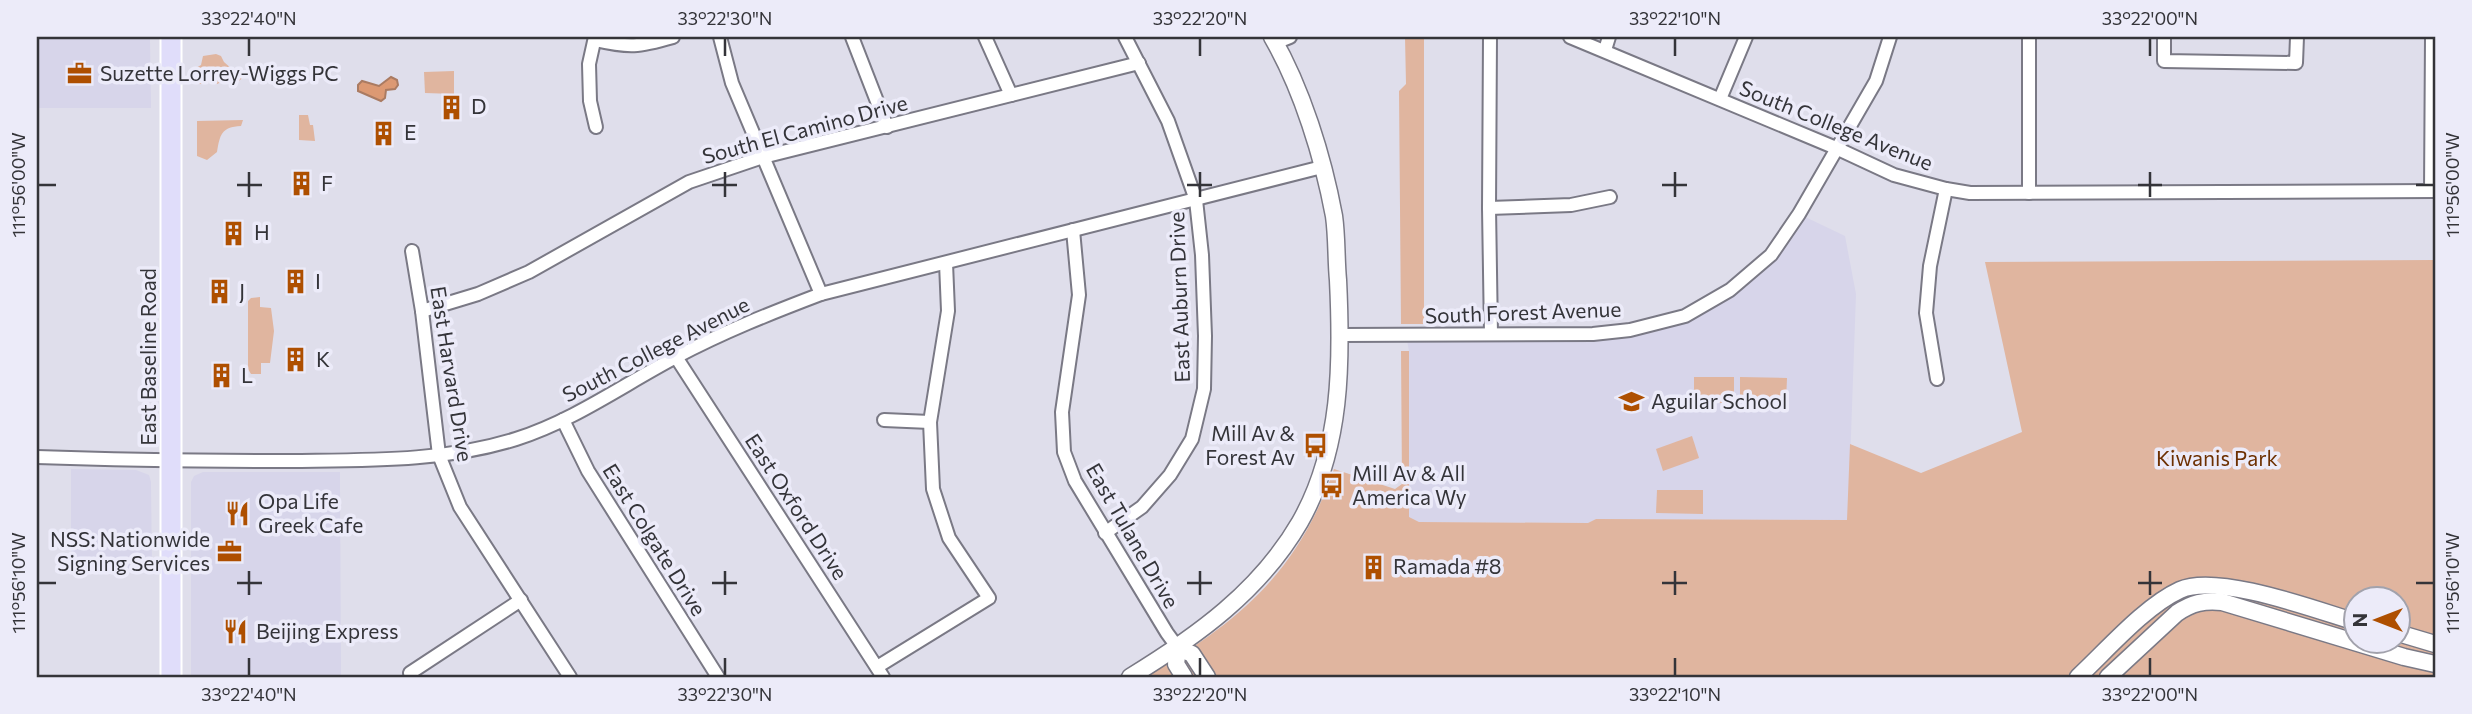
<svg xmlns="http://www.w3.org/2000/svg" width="2472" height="714" font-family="Commissioner,sans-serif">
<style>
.built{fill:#d7d5ea}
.green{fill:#e0b59f;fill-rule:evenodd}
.water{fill:#dc9973;stroke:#aa7b62;stroke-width:2}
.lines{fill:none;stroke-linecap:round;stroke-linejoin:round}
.minor-casing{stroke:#7a7985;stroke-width:16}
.tertiary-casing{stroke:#7a7985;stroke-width:19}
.primary-casing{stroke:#fff;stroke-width:23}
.minor{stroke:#fff;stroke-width:12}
.tertiary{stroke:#fff;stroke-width:16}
.primary{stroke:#e0ddfa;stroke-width:19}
.ticks{fill:none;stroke:#343439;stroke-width:2.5}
.labels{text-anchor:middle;stroke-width:7;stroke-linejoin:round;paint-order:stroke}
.poi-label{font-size:21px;fill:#343439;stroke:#ecebf9;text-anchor:start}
.street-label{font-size:21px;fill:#343439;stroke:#ecebf9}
.park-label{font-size:21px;fill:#6d3002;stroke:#ecebf9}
.neatline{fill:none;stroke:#343439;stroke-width:2.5}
.ticks-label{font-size:18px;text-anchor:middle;fill:#343439}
</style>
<rect width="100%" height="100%" fill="#dfdeeb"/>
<g class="built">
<path d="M37,37H150L151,108H37Z"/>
<path d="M1799,214L1845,236L1856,294L1848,520L1596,519L1588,523L1419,522L1409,518V351L1406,335L1593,334L1685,316L1770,255Z"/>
<path d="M71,469L136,470L149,475L151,482L152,570L71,568Z"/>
<path d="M203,472H340L341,677H191V482L194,476Z"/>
</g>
<g class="green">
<path d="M1405,37H1424V324H1401L1399,91L1406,84Z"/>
<path d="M216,54L221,56L224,62L242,78L237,83L228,79L217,84L210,80L207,84H197L196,68L201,65L203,56Z"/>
<path d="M454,71V94L425,93L424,72Z"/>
<path d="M299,115H308L310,125H313L315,141L299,140Z"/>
<path d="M243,120L241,126C221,127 220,135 217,152L207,160L197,156V121Z"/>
<path d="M2435,260V677H1146C1238,621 1297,575 1334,469L1395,489L1402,484L1401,351H1409V517L1419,522L1588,523L1596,519L1847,520L1850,444L1921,473L2022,432L1985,262ZM2356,598H2398V640H2356Z"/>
<path d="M260,297V307L271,308L274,331L270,363H261V374H251L248,369V301L251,298Z"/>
<rect x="1694" y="377" width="40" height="26"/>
<path d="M1740,377L1787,378L1786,401H1740Z"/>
<path d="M1692,436L1699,458L1663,471L1656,449Z"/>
<path d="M1657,490H1703V514L1656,513Z"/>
</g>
<path class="water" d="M391,77L397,80L398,85L395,89L386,90L385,98L381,101L358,91V85L362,81L379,86Z"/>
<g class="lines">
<defs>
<g id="minor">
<path d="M595,37L589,64L590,101L596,127"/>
<path d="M720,37L732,83L821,294"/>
<path d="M852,37L887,127"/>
<path d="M985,37L1011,95"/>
<path d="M1490,37L1489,208L1491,334"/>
<path d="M1570,37L1836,148L1894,175L1946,189L1970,193L2435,191"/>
<path d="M2029,37V193"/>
<path d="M2164,37V61L2296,63L2297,37"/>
<path d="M595,40C630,48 638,47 673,37"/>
<path d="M1275,43L1290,37"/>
<path d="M1605,50L1609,37"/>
<path d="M1720,99L1746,37"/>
<path d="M2431,191L2432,37"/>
<path d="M1489,208L1571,205L1610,197"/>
<path d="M1073,230L1079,295L1062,412L1064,452L1075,481L1167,633L1178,648"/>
<path d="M412,251L422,311L439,455L460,507L570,677"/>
<path d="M422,311L478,294L529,272L689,182L763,157L1139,63"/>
<path d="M1340,335L1593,334L1630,330L1685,316L1730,290L1771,255L1799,214L1876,81L1890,37"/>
<path d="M676,357L883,677"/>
<path d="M1937,379L1926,313L1930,266L1946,189"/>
<path d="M563,420L588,471L718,677"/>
<path d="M884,420L930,422"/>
<path d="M37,457C121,460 206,461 291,461C367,460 443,462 516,439C573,421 623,385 676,357C723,332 771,313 821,294L1322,167"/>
<path d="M1105,533L1142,507L1170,475L1192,439L1204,389L1205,336L1202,255L1196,200L1168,121L1125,37"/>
<path d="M877,667L989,598L949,538L933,489L930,422L948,311L946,263"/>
<path d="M412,677L410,673L521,600"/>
</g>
<g id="tertiary">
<path d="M2398,633L2435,644"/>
<path d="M1178,648L1192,654L1207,677"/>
<path d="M1178,648L1176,664L1184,677"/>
<path d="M1130,677C1197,636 1260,591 1300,522C1342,448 1342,362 1338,280C1336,259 1337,237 1334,216C1323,157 1302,89 1272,37"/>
<path d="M2078,677C2107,650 2145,606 2180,590C2217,573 2316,610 2356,622"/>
<path d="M2108,677L2177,613C2192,603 2204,600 2222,602L2404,657L2435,664"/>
</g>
<path id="primary" d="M171,37V677"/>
</defs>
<use href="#minor" class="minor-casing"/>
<use href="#tertiary" class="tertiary-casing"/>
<use href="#primary" class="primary-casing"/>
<use href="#minor" class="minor"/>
<use href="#tertiary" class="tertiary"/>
<use href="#primary" class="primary"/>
</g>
<path class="ticks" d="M249,38V56M725,38V56M1200,38V56M1675,38V56M2150,38V56M249,172V197M725,172V197M1200,172V197M1675,172V197M2150,172V197M38,185H56M237,185H262M712,185H737M1187,185H1212M1662,185H1687M2138,185H2162M2416,185H2434M249,571V595M725,571V595M1200,571V595M1675,571V595M2150,571V595M38,583H56M237,583H262M712,583H737M1187,583H1212M1662,583H1687M2138,583H2162M2416,583H2434M249,658V676M725,658V676M1200,658V676M1675,658V676M2150,658V676"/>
<defs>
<symbol id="office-bare" viewBox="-9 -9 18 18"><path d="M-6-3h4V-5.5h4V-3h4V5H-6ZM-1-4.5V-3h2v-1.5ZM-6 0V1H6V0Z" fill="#ae4f00" stroke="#ecebf9" stroke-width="2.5" paint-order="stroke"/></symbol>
<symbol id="building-bare" viewBox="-9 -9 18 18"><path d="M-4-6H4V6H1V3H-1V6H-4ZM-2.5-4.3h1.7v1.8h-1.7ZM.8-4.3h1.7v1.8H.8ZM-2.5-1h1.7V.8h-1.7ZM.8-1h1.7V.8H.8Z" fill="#ae4f00" stroke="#ecebf9" stroke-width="2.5" paint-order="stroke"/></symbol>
<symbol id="school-bare" viewBox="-9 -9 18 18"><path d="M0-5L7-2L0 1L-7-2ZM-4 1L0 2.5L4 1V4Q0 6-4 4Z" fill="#ae4f00" stroke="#ecebf9" stroke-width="2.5" paint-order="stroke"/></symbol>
<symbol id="bus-bare" viewBox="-9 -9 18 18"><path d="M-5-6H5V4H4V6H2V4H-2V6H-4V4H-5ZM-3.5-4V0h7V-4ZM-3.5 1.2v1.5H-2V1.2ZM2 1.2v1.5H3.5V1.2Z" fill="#ae4f00" stroke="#ecebf9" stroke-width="2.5" paint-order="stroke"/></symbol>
<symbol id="restaurant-bare" viewBox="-9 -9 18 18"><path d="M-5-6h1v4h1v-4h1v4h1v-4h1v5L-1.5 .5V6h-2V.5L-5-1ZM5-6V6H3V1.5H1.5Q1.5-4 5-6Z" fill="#ae4f00" stroke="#ecebf9" stroke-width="2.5" paint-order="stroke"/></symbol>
</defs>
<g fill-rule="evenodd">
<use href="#office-bare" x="62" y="56" width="35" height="35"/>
<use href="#building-bare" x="434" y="90" width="35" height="35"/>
<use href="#building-bare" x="366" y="116" width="35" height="35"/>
<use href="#building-bare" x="284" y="166" width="35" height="35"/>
<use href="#building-bare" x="216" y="216" width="35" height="35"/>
<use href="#building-bare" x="278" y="264" width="35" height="35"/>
<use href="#building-bare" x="202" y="274" width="35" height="35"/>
<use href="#building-bare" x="278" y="342" width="35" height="35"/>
<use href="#building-bare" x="204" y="358" width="35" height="35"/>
<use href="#school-bare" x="1614" y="384" width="35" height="35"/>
<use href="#bus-bare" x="1298" y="428" width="35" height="35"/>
<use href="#bus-bare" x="1314" y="468" width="35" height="35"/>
<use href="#restaurant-bare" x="220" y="496" width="35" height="35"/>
<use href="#office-bare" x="212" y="534" width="35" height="35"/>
<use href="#building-bare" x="1356" y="550" width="35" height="35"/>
<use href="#restaurant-bare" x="218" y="614" width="35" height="35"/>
</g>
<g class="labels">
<g class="poi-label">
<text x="100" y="81">Suzette Lorrey-Wiggs PC</text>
<text x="471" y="114">D</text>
<text x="404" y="140">E</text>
<text x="321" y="191">F</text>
<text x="254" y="240">H</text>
<text x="315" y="289">I</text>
<text x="239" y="299">J</text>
<text x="316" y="367">K</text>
<text x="241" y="383">L</text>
<text x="1651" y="409">Aguilar School</text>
<text x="1295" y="441" text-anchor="end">Mill Av &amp;<tspan x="1295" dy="24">Forest Av</tspan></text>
<text x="1352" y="481">Mill Av &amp; All<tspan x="1352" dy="24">America Wy</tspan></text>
<text x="258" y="509">Opa Life<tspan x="258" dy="24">Greek Cafe</tspan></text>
<text x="210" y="547" text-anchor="end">NSS: Nationwide<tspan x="210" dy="24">Signing Services</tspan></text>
<text x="1393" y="574">Ramada #8</text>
<text x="256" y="639">Beijing Express</text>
</g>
<g class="street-label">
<text transform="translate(1836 126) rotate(22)" y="7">South College Avenue</text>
<text transform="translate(805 130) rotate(-15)" y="7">South El Camino Drive</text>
<text transform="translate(1180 297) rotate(-92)" y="7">East Auburn Drive</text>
<text transform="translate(1523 313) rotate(-2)" y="7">South Forest Avenue</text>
<text transform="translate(656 350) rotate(-27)" y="7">South College Avenue</text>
<text transform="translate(149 357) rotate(-90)" y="7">East Baseline Road</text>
<text transform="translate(451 374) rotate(81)" y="7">East Harvard Drive</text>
<text transform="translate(796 507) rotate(57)" y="7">East Oxford Drive</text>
<text transform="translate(1132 536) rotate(60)" y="7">East Tulane Drive</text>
<text transform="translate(654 540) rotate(58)" y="7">East Colgate Drive</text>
</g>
<g class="park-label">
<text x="2217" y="466">Kiwanis Park</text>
</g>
</g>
<rect width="2472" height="714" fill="none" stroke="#ecebf9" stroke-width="77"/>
<g transform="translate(2377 620) rotate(270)"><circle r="33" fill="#ecebf9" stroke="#a2a2ac" stroke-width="2"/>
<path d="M0-5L12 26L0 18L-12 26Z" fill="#ae4f00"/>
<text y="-10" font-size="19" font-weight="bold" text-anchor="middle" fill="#343439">N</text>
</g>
<rect x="38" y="38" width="2396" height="638" class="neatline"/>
<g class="ticks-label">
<text x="249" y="25">33°22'40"N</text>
<text x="725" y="25">33°22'30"N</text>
<text x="1200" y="25">33°22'20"N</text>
<text x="1675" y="25">33°22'10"N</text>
<text x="2150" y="25">33°22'00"N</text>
<text transform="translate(2453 185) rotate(-90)" y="6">111°56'00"W</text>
<text transform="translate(19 185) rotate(-90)" y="6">111°56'00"W</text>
<text transform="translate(2453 583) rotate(-90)" y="6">111°56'10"W</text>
<text transform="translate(19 583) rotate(-90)" y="6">111°56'10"W</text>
<text x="249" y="701">33°22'40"N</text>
<text x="725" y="701">33°22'30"N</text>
<text x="1200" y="701">33°22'20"N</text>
<text x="1675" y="701">33°22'10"N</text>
<text x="2150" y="701">33°22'00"N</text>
</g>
</svg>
